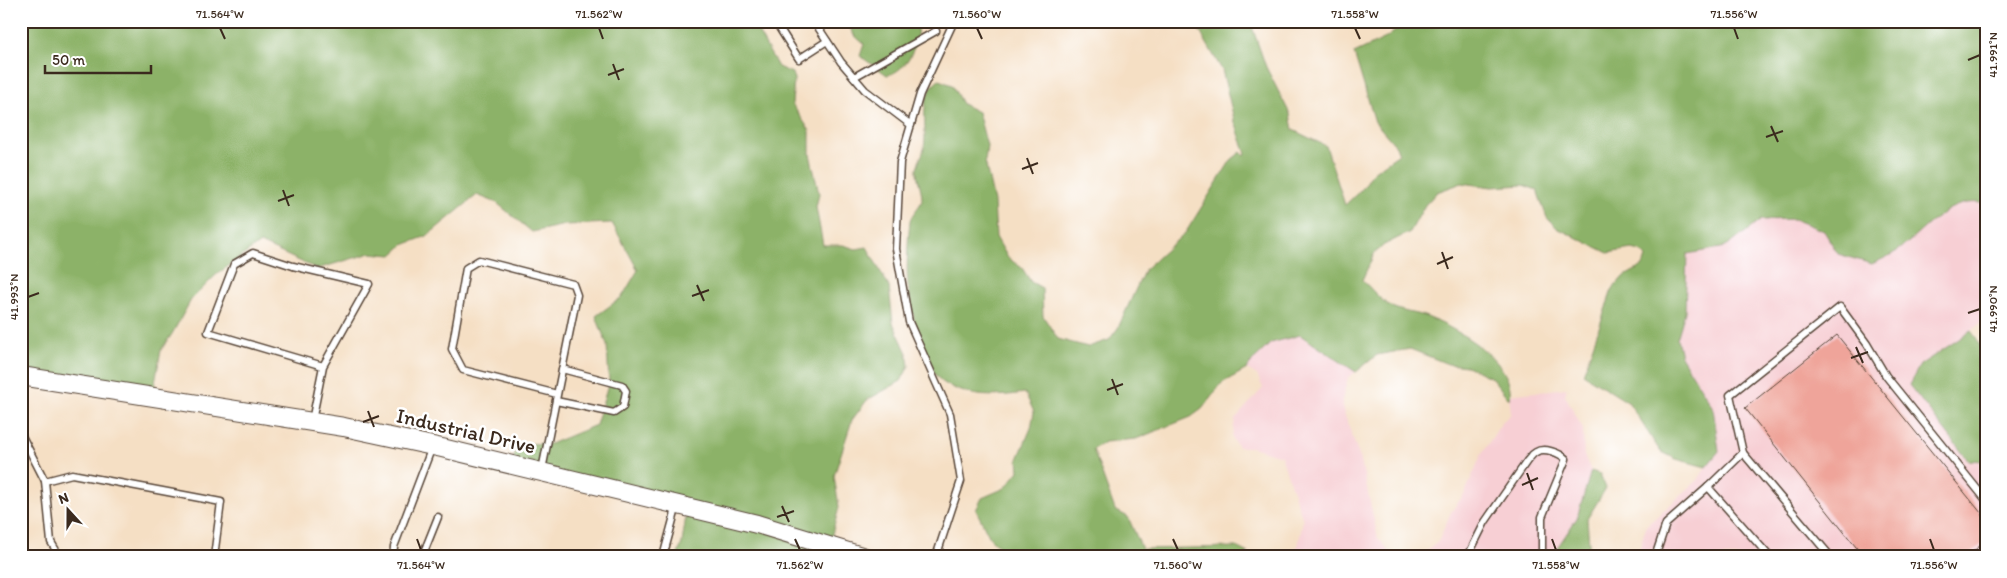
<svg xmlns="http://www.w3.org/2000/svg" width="2007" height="578" font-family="Itim,sans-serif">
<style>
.built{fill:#f7cfd4}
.forest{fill:#8cb267;stroke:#646e42}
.building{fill:#efa49a}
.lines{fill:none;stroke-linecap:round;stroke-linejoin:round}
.lane-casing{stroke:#574537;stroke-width:9}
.secondary-casing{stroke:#574537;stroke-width:20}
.lane{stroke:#fff;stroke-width:6}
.secondary{stroke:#fff;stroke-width:18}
.ticks{fill:none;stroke:#3b2a1e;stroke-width:2}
.labels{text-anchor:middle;stroke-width:5;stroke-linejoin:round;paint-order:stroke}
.street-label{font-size:21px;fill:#3b2a1e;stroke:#fff}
.neatline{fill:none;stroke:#3b2a1e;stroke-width:2}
.ticks-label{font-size:12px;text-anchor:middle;fill:#3b2a1e}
</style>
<rect width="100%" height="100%" fill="#fff"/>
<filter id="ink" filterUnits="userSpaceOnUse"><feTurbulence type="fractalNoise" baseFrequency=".02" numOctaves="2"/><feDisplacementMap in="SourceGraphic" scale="10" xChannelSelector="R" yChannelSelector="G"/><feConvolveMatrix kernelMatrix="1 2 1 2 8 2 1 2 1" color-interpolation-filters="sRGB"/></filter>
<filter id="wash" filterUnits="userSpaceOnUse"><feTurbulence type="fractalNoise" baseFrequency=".0096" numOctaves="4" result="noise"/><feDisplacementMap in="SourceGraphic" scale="20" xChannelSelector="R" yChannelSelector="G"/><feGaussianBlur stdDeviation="1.12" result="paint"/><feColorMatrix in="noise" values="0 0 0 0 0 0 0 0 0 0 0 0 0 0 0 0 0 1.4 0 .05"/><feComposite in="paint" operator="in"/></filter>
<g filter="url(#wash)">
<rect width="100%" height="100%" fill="#f5dfc4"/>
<g class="built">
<path d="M1973,201L1986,204V318L1971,331L1920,365L1909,385L1968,460L1986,462V557H1637L1646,526L1698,480L1706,467L1713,408L1681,356L1677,339L1685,312L1687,254L1721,248L1733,242L1761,220L1794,219L1824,231L1838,254L1872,264L1898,250L1945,210Z"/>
<path d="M1301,335L1356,372L1348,378L1342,400L1343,410L1361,461L1378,538L1391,554L1406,557H1244L1248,553L1283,555L1298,546L1303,520L1281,456L1251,447H1238L1232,438L1235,419L1263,388L1257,375L1247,369L1252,361L1271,343Z"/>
<path d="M1567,388L1565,395L1583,429L1584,455L1591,471L1577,518L1551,557H1409L1425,552L1438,542L1451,512L1465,493L1481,455L1502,422L1511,414L1509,395Z"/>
</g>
<g class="forest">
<path d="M21,21H752L778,67L792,73L794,79L792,104L810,131V154L819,194L816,207L823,245H843L856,249L867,247L889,287L893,323L907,353L909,366L901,381L867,400L852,420L834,476L839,507L830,542L874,557H677L682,543L687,509L512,463L518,443L550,444L596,425L609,382L607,345L596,316L622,297L638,270L612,223L565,225L532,232L497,203L477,195L427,236L403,245L392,255L371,253L317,269L260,243L216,275L191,300L172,334L161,350L153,394L21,374Z"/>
<path d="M846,21H916C922,40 907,72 887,75L860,56L864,44L854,35Z"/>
<path d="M1194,21H1250L1266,67L1290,114L1293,130L1326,146L1345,205L1363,188L1373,172L1399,154L1396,146L1375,122L1354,53L1386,38L1408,21H1986V204C1949,195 1927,229 1900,249C1892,255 1882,259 1872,264L1838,254L1824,231L1794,219L1761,220L1733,242L1721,248L1687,254L1685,312L1677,339L1681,356L1713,408L1719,451L1706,467L1676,459L1660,451L1629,403L1583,374L1612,290L1623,277L1643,266L1646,257L1640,251L1632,249L1608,253L1557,228L1547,218L1537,190L1523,185L1492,187L1462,183L1437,192L1425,205L1410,232L1384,245L1374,254L1362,280C1371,288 1380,300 1390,306C1401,312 1416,313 1427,317C1457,329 1515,361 1510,398H1508L1492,378L1467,366L1448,364L1410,349L1377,355L1356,372L1300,335L1271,343L1252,361L1247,369L1222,383L1202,409L1191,417L1136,439L1105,442L1093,449L1115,510L1128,517L1142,549L1236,547L1248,553L1244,557H1010L990,538L976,510L982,498L1005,488L1019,471L1018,459L1031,428L1034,412L1025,393C996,397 971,399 944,383C923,370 911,310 908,286C906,272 908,236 910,222C911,213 921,207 922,199C922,188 916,177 917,169C918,162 923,155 924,148C928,125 917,96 939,80L952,85L962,104L978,112L987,146L985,161L994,202L996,237L1008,258L1022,268L1031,282L1042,288L1043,316L1058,339L1088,347L1109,340L1118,328L1145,269L1186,232L1231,160L1241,152L1244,156L1246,154L1234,119L1222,70Z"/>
<path d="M1971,331L1977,339L1986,363V461L1968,460L1909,385L1920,365Z"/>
<path d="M1591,471L1600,474L1606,488L1587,519L1590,557H1551L1577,518Z"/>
</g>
<g id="blocks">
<path class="building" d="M1837,335L1986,519V541L1966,557H1864L1745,408Z"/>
</g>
</g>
<g filter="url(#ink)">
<use href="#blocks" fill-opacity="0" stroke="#574537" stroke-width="1"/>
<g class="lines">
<defs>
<g id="lane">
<path d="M775,21L799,59L827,41"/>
<path d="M814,21L841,62L865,90L911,125"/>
<path d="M854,77L936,31"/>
<path d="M556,401L614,413L623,407L626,391L622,385L562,369"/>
<path d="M312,421L323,366L208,332L234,264L253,253L293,266L369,284L323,366"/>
<path d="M21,434L45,481L51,542L60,557"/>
<path d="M1743,453L1730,395L1840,307L1867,344L1886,376L1986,500"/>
<path d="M542,470L577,295L573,284L479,260L466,268L452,349L463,370L557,394"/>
<path d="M45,481L72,474L221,502L214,557"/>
<path d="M393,557L394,547L432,447"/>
<path d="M422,557L438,517"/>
<path d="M663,557L677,505"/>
<path d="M936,557L961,481L950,414L909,322L896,249L900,162L920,94L954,21"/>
<path d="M1464,557L1471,550L1485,522L1527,461C1530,458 1532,454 1536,452C1544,447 1560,453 1566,459L1542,517V557"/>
<path d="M1655,557L1666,524L1708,487"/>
<path d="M1770,557L1708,487L1743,453L1831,557"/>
</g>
<path id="secondary" d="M21,376L344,427L442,448L757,524L865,557"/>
</defs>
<use href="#lane" class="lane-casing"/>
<use href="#secondary" class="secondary-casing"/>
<use href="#lane" class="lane"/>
<use href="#secondary" class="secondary"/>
</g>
</g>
<path class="ticks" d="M220,28L225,39M599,28L603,39M977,28L982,39M1355,28L1360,39M1734,28L1738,39M1968,60L1980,55M613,64L619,80M608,75L624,69M1771,126L1778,142M1766,137L1783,131M1027,158L1033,174M1022,169L1038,163M283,190L289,206M278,201L294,195M1442,252L1448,269M1437,264L1453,257M697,285L704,301M692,296L709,290M28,297L39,293M1968,313L1980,309M1856,347L1863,363M1851,358L1868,352M1112,379L1118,395M1107,390L1123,384M368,411L374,427M363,422L379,416M1527,473L1533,490M1522,485L1538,478M782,506L789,522M777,517L794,511M417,539L421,550M795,539L800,550M1173,539L1178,550M1552,539L1556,550M1930,539L1934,550"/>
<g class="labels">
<g class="street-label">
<text transform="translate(466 431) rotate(13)" y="7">Industrial Drive</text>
</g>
</g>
<rect width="2007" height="578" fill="none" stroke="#fff" stroke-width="55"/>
<g transform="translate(68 510) rotate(339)" stroke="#ffffff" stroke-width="4" paint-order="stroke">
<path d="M0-4L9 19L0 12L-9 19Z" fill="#3b2a1e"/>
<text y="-8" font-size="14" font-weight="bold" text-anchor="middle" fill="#3b2a1e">N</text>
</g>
<path d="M45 65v8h106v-8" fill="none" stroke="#3b2a1e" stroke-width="2.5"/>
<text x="52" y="65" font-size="15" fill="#3b2a1e" stroke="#ffffff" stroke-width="4" paint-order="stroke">50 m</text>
<rect x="28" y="28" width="1952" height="522" class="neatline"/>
<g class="ticks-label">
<text x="220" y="18">71.564°W</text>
<text x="599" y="18">71.562°W</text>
<text x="977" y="18">71.560°W</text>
<text x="1355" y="18">71.558°W</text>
<text x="1734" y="18">71.556°W</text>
<text transform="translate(1993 55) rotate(-90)" y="4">41.991°N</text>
<text transform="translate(14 297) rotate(-90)" y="4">41.993°N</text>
<text transform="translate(1993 309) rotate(-90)" y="4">41.990°N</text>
<text x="421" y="569">71.564°W</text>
<text x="800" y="569">71.562°W</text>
<text x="1178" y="569">71.560°W</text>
<text x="1556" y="569">71.558°W</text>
<text x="1934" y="569">71.556°W</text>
</g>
</svg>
